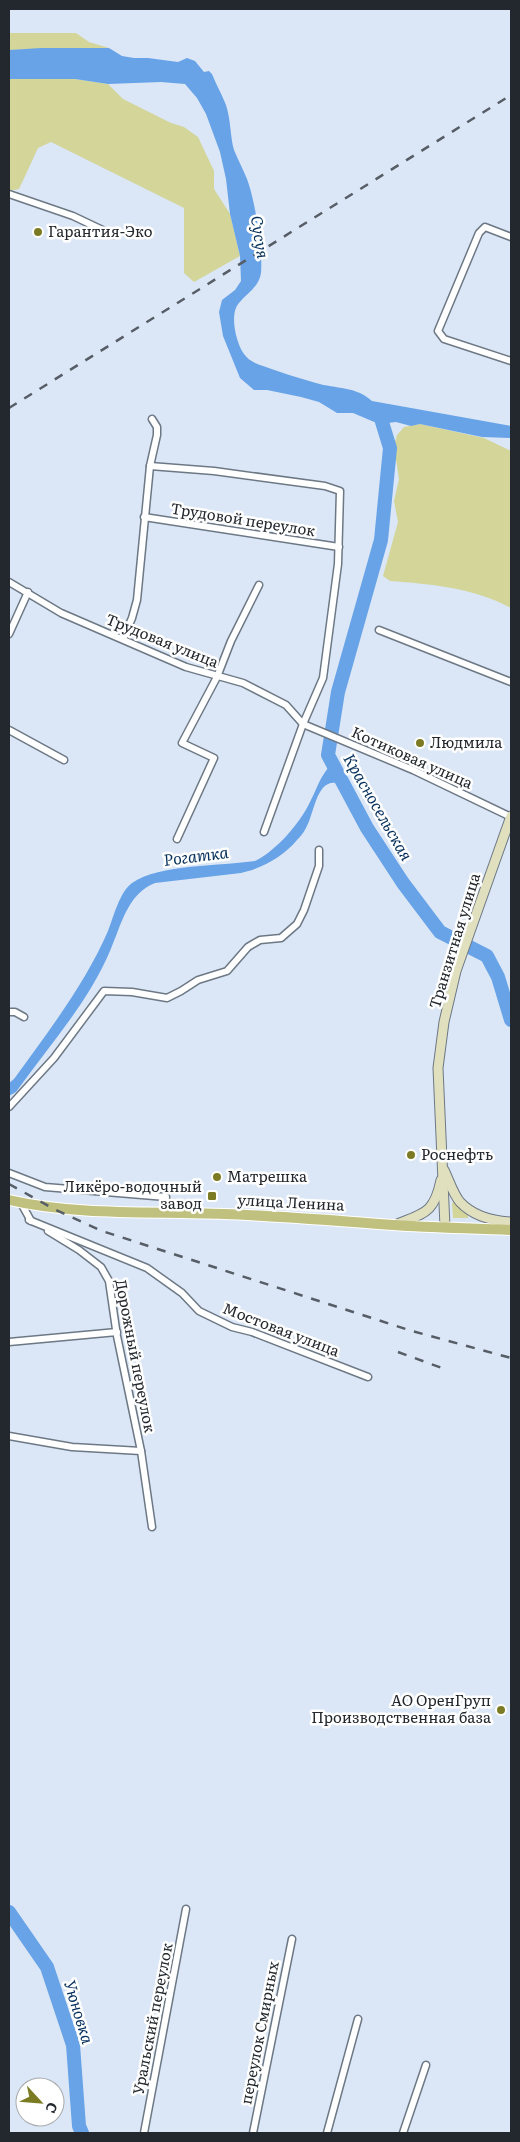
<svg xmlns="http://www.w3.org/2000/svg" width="520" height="2142" font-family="Literata,serif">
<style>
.green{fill:#d3d599}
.water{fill:#68a3e8}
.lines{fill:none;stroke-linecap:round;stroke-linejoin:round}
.river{stroke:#68a3e8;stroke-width:14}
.street-casing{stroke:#6d7885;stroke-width:9}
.secondary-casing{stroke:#6d7885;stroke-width:11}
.primary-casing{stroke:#fff;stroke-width:12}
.street{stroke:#fff;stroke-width:6}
.secondary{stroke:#e0e0bf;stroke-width:9}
.primary{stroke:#c0c07f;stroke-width:10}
.rail{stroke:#565d66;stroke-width:2.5;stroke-dasharray:9 9;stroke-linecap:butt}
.poi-dot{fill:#7b7b23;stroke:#fff;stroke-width:2}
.labels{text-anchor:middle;stroke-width:5;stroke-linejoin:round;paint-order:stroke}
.poi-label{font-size:15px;fill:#23282e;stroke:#fff;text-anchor:start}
.street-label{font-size:15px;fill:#23282e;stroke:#fff}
.water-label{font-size:16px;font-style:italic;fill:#07315d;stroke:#fff}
</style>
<rect width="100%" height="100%" fill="#dbe7f7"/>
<g class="green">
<path d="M9,33H76L89,42L109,48L9,50Z"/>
<path d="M34,78L75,79L108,84L123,99L171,123L184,127L198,137L214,171V189L230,214L240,256L194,282L184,273V208L51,142L38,148L19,189L9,191V79Z"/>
<path d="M420,424L484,438L511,451V608C474,588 431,584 390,581L383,576L398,522L394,501L399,479L394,446L397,435L404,427Z"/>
<path d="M454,1202L468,1215V1218H453L452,1203Z"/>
</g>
<g class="water">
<path d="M41,48H109L122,56L134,58H148L178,62L187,58L195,61L204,72L209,71L212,74C216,84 222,95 226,105C231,120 230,136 234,150C238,160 243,169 247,179C255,200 263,250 261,273C259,287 247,293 239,303C229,314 236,343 244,354C248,360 256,364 263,366C280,372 298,378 316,383C336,389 356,386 372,401L511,426V438L482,437L420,424L411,426L396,422L379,424L353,413H337L319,402L301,397L267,390H254L240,378L223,336L219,312L222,300L235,290L241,281L240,256L230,214L226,179L220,152L206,114L197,98L185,84L161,82L108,84L75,79H9V50Z"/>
<path d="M328,768L336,783C316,780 314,815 306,828C304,832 300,837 297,840C284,856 261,869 241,873L155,883C127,894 121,926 110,951C88,1003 48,1047 16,1092L9,1096V1083L14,1079C48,1032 85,984 108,931C114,916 119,893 132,883C159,864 222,866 255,861C276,851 300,823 310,802C317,789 318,781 328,768Z"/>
</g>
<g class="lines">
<g class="river">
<path d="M382,422L390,448L381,540L338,692L328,755L367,828L403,883L440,932L487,956L498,977L511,1020"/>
<path d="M9,1912L47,1967L73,2045L79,2126L82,2133"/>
</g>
<defs>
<g id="street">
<path d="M9,194L73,216L113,235"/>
<path d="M511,237L485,227L479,233L438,331L444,339L511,361"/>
<path d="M150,466L214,471L325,486L340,491L338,564L323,678L303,724L264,832"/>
<path d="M144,517L339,547"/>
<path d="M9,582L61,613L186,667L243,683L286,705L303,724L413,770L511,817"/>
<path d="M379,630L511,682"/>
<path d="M9,634L28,592"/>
<path d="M123,639L132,618L137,600L150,466L157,435V427L152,419"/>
<path d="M9,730L64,760"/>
<path d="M177,839L214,758L182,743L217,677L231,641L259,585"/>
<path d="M9,1012H15L24,1017"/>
<path d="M9,1107L54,1058L104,991L132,992L167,998L181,991L198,980L227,971L248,947L260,940L281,938L297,924L304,910L319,866V850"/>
<path d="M9,1173L45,1187L166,1197L165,1212"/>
<path d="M21,1203L31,1221"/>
<path d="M29,1220L147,1268L182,1293L199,1311L232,1327L252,1332L368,1377"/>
<path d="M48,1231L79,1250L101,1267L109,1281L117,1336L141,1451L152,1527"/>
<path d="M9,1342L117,1332"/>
<path d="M9,1436L72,1447L141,1451"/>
<path d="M144,2133L186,1909"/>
<path d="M253,2133L292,1939"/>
<path d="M327,2133L358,2019"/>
<path d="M403,2133L426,2065"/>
</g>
<g id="secondary">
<path d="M444,1170C449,1180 453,1194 460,1202C474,1217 493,1221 511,1222"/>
<path d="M395,1225C424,1213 434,1214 441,1180"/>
<path d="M445,1227L438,1068L444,1022L456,971L511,816"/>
</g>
<path id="primary" d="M9,1200C79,1216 152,1211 224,1214C281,1216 337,1221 394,1225C433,1228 472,1228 511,1230"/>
</defs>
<use href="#street" class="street-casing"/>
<use href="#secondary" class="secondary-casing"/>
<use href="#primary" class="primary-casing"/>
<use href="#street" class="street"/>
<use href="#secondary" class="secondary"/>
<use href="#primary" class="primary"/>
<g class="rail">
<path d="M9,408L511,95"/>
<path d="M9,1184L54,1209L102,1231L412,1331L511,1358"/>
<path d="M398,1352L442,1368"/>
</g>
</g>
<g class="poi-dot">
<circle cx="38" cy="232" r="5"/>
<circle cx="420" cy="743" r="5"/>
<circle cx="411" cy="1155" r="5"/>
<circle cx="217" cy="1177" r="5"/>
<rect x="207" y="1191" width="10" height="10" rx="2.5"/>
<circle cx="501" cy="1710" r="5"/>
</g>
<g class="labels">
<g class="poi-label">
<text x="48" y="237">Гарантия-Эко</text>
<text x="430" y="748">Людмила</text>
<text x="421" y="1160">Роснефть</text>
<text x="227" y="1182">Матрешка</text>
<text x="202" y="1192" text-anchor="end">Ликёро-водочный<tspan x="202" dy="17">завод</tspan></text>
<text x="491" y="1706" text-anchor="end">АО ОренГруп<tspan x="491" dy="17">Производственная база</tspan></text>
</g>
<g class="street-label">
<text transform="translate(243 520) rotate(9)" y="5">Трудовой переулок</text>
<text transform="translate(162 641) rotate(22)" y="5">Трудовая улица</text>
<text transform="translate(412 758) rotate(24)" y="5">Котиковая улица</text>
<text transform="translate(455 941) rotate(-73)" y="5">Транзитная улица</text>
<text transform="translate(291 1203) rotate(3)" y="5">улица Ленина</text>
<text transform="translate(281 1330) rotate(21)" y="5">Мостовая улица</text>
<text transform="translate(135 1356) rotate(79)" y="5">Дорожный переулок</text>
<text transform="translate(153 2019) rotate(-79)" y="5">Уральский переулок</text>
<text transform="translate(260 2033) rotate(-79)" y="5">переулок Смирных</text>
</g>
<g class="water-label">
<text transform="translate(260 237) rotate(81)" y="6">Сусуя</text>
<text transform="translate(378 807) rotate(60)" y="6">Красносельская</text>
<text transform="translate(196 856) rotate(-7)" y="6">Рогатка</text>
<text transform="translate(79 2012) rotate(73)" y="6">Уюновка</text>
</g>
</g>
<rect width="520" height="2142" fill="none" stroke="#23282e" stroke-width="20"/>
<g transform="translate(40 2102) rotate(116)"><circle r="24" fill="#ffffff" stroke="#a7a9ab"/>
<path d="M0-4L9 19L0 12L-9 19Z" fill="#7b7b23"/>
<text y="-8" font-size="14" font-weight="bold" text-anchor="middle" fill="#23282e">С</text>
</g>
</svg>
